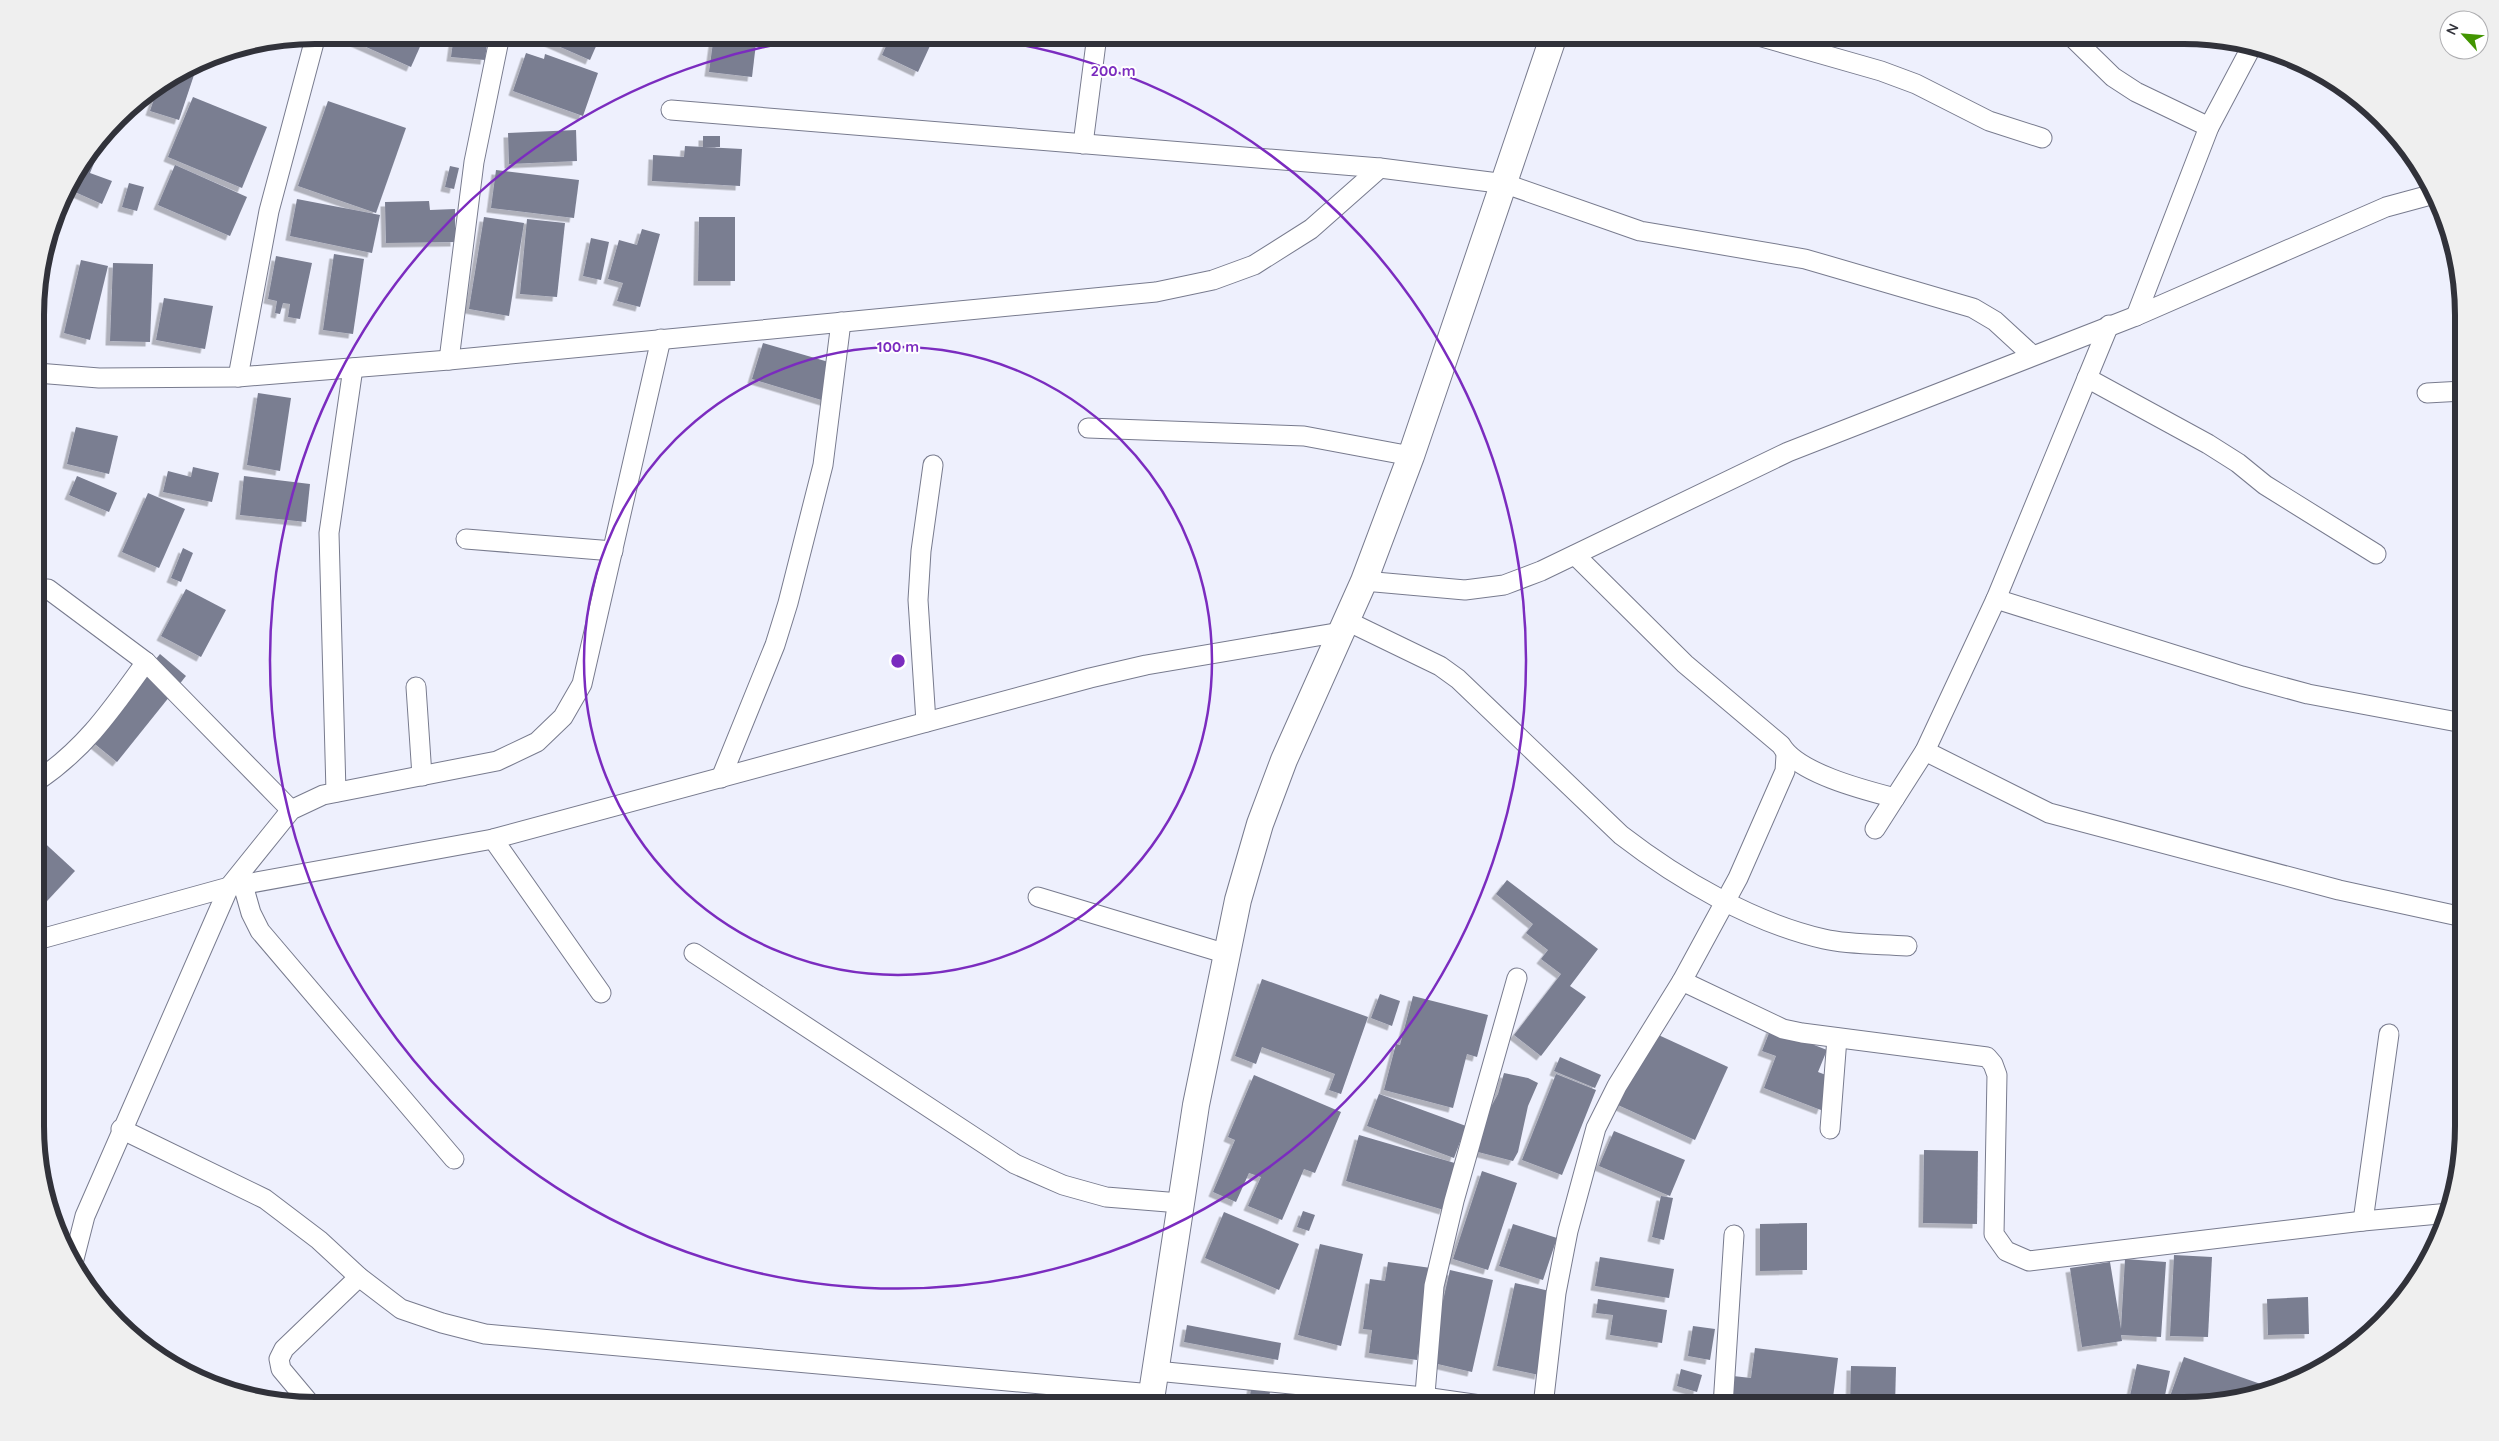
<svg xmlns="http://www.w3.org/2000/svg" width="2499" height="1441" font-family="Quicksand,sans-serif">
<style>
.building{fill:#7a7e91;filter:url(#shadow)}
.lines{fill:none;stroke-linecap:round;stroke-linejoin:round}
.street-casing{stroke:#787b8e;stroke-width:21}
.secondary-casing{stroke:#787b8e;stroke-width:28}
.street{stroke:#fff;stroke-width:19}
.secondary{stroke:#fff;stroke-width:26}
.ring{fill:none;stroke:#7b2cbf;stroke-width:2.5}
.rim{fill:none;stroke:#31323a;stroke-width:6}
.centre{fill:#7b2cbf;stroke:#fff;stroke-width:2.5}
.ring-label{font-size:15px;text-anchor:middle;font-weight:bold;fill:#7b2cbf;stroke:#fff;stroke-width:4;stroke-linejoin:round;paint-order:stroke}
</style>
<defs>
<filter id="shadow"><feDropShadow dx="-4.5" dy="4.5" stdDeviation="0" flood-color="#0004"/></filter>
</defs>
<rect width="100%" height="100%" fill="#eef0fd"/>
<g class="building">
<path d="M347,35H413L423,40L411,67L346,38Z"/>
<path d="M454,35H488L485,60L451,57Z"/>
<path d="M533,35H601L590,60Z"/>
<path d="M714,35H757L752,77L709,72Z"/>
<path d="M891,35H935L918,72L882,55Z"/>
<path d="M526,53L544,59L545,54L598,73L583,116L513,91Z"/>
<path d="M190,68L196,69L179,120L150,111L158,87Z"/>
<path d="M193,97L267,127L242,188L168,157Z"/>
<path d="M328,101L406,128L376,213L298,186Z"/>
<path d="M576,130L577,161L509,164L508,133Z"/>
<rect x="703" y="136" width="17" height="11"/>
<path d="M104,139L90,173L112,181L102,204L66,188Z"/>
<path d="M685,146L742,149L740,186L652,181L653,155L684,157Z"/>
<path d="M175,165L247,197L230,236L158,205Z"/>
<path d="M450,166L459,168L454,189L445,187Z"/>
<path d="M496,170L579,180L574,218L491,208Z"/>
<path d="M129,183L144,187L137,211L122,207Z"/>
<path d="M297,199L380,215L372,253L290,236Z"/>
<path d="M429,201L430,210L455,209V242L386,243L385,202Z"/>
<path d="M484,217L524,223L509,316L469,309Z"/>
<path d="M699,217H735V281H698Z"/>
<path d="M527,219L565,223L557,297L520,294Z"/>
<path d="M642,229L660,234L640,307L617,301L623,283L608,279L619,240L637,245Z"/>
<path d="M591,238L609,242L601,280L583,276Z"/>
<path d="M334,254L364,259L353,334L323,330Z"/>
<path d="M276,256L312,263L300,319L288,317L290,304L283,303L280,314L275,313L277,301L268,299Z"/>
<path d="M43,260L39,327H37V278Z"/>
<path d="M81,260L108,266L90,340L64,333Z"/>
<path d="M113,263L153,264L150,342L110,341Z"/>
<path d="M164,298L213,306L205,349L156,340Z"/>
<path d="M763,343L839,365L828,402L752,379Z"/>
<path d="M258,393L291,398L280,471L247,465Z"/>
<path d="M76,427L118,436L109,474L67,464Z"/>
<path d="M193,467L219,473L212,502L163,492L168,471L191,477Z"/>
<path d="M77,476L117,493L109,512L69,495Z"/>
<path d="M244,476L310,484L306,522L240,515Z"/>
<path d="M148,493L185,509L159,568L122,552Z"/>
<path d="M183,548L193,553L181,582L171,578Z"/>
<path d="M186,589L226,610L201,657L161,636Z"/>
<path d="M160,654L186,676L117,762L90,740Z"/>
<path d="M37,735L47,746L37,754Z"/>
<path d="M37,836L75,871L47,901L37,891Z"/>
<path d="M1507,880L1598,949L1570,986L1586,997L1541,1056L1514,1035L1561,974L1541,959L1548,950L1526,933L1533,924L1496,894Z"/>
<path d="M1262,979L1368,1017L1341,1094L1329,1090L1335,1074L1262,1047L1256,1064L1235,1056Z"/>
<path d="M1380,994L1400,1001L1392,1026L1371,1018Z"/>
<path d="M1413,996L1488,1015L1477,1057L1467,1054L1453,1108L1384,1090L1396,1044L1400,1045Z"/>
<path d="M1771,1028L1827,1050L1818,1072L1834,1078L1821,1110L1764,1088L1776,1056L1762,1051Z"/>
<path d="M1652,1032L1728,1067L1695,1140L1618,1105Z"/>
<path d="M1560,1057L1601,1075L1595,1088L1554,1071Z"/>
<path d="M1504,1073L1528,1078L1538,1083L1528,1106L1518,1152L1513,1161L1478,1152L1485,1118L1498,1094Z"/>
<path d="M1556,1074L1596,1090L1562,1175L1522,1160Z"/>
<path d="M1254,1075L1341,1112L1315,1173L1304,1169L1282,1220L1248,1206L1261,1177L1249,1173L1236,1202L1213,1192L1235,1140L1228,1137Z"/>
<path d="M1379,1094L1466,1126L1454,1158L1367,1126Z"/>
<path d="M1614,1131L1685,1160L1670,1196L1599,1166Z"/>
<path d="M1359,1135L1458,1164L1444,1210L1346,1181Z"/>
<path d="M1924,1150L1978,1151L1977,1224L1923,1223Z"/>
<path d="M1482,1171L1517,1183L1488,1270L1453,1259Z"/>
<path d="M1661,1196L1673,1198L1664,1240L1652,1237Z"/>
<path d="M1303,1211L1315,1215L1309,1231L1297,1227Z"/>
<path d="M1224,1212L1299,1244L1279,1290L1205,1258Z"/>
<path d="M1807,1223V1270L1760,1271V1224Z"/>
<path d="M1513,1224L1557,1238L1543,1280L1499,1266Z"/>
<path d="M1320,1244L1363,1254L1341,1346L1298,1335Z"/>
<path d="M2174,1255L2212,1257L2208,1337L2170,1336Z"/>
<path d="M1600,1257L1674,1269L1669,1298L1595,1286Z"/>
<path d="M2125,1259L2166,1262L2161,1337L2121,1335L2122,1341L2082,1347L2070,1268L2110,1262L2121,1329Z"/>
<path d="M1388,1262L1431,1268L1417,1360L1369,1353L1372,1330L1363,1329L1370,1279L1385,1281Z"/>
<path d="M1450,1270L1493,1280L1472,1372L1429,1362Z"/>
<path d="M1515,1283L1558,1293L1539,1375L1497,1366Z"/>
<path d="M2308,1297L2309,1334L2268,1335L2267,1299Z"/>
<path d="M1598,1299L1667,1310L1662,1343L1610,1335L1613,1315L1596,1313Z"/>
<path d="M1187,1325L1281,1343L1278,1360L1184,1342Z"/>
<path d="M1693,1326L1715,1329L1710,1360L1688,1356Z"/>
<path d="M1755,1348L1838,1358L1832,1406H1738L1720,1403L1724,1375L1751,1378Z"/>
<path d="M2184,1357L2272,1388L2270,1392L2203,1405H2167Z"/>
<path d="M2137,1364L2170,1371L2163,1405H2128Z"/>
<path d="M1851,1366L1896,1367L1895,1406H1850Z"/>
<path d="M1681,1369L1702,1375L1697,1392L1677,1386Z"/>
<path d="M1253,1379L1272,1383L1267,1406H1248Z"/>
<path d="M1285,1390L1316,1392L1315,1406H1284Z"/>
</g>
<g class="lines">
<defs>
<g id="street">
<path d="M1755,35L1881,71L1916,84L1989,121L2042,138"/>
<path d="M2070,35L2113,77L2136,92L2209,127"/>
<path d="M671,110L1380,168L1506,184L1640,231L1805,259L1973,308L1995,321L2032,355"/>
<path d="M1083,144L1097,35"/>
<path d="M2136,316L2209,127L2253,44"/>
<path d="M449,360L474,162L500,35"/>
<path d="M37,373L99,378L238,377L449,360L1156,292L1213,280L1254,265L1311,229L1380,168"/>
<path d="M238,377L269,211L316,35"/>
<path d="M2087,378L2208,444L2238,463L2265,485L2376,554"/>
<path d="M2427,393L2463,391"/>
<path d="M1088,428L1304,436L1411,456"/>
<path d="M466,539L613,551"/>
<path d="M1575,555L1685,664L1781,745C1797,773 1864,790 1895,798"/>
<path d="M1364,581L1465,590L1504,585L1541,571L1788,452L2136,316L2386,207L2434,194"/>
<path d="M48,589L146,662L291,810"/>
<path d="M1996,599L2242,676L2308,694L2463,723"/>
<path d="M1345,620L1440,666L1458,679L1621,835C1678,879 1753,923 1824,939C1850,945 1880,944 1907,946"/>
<path d="M416,687L422,776"/>
<path d="M926,722L918,600L921,551L933,465"/>
<path d="M1925,751L2049,813L2339,890L2463,917"/>
<path d="M721,778L775,645L788,603L823,465L841,322"/>
<path d="M37,781C86,748 112,709 146,662"/>
<path d="M336,792L329,533L353,368"/>
<path d="M1875,829L1925,751L1996,599L2109,325"/>
<path d="M493,839L601,993"/>
<path d="M243,885L251,913L260,931L454,1159"/>
<path d="M1038,897L1227,954"/>
<path d="M37,940L229,887L493,839L1090,678L1146,665L1341,632"/>
<path d="M694,953L1015,1164L1063,1185L1106,1197L1180,1203"/>
<path d="M1682,981L1783,1029L1802,1033L1987,1057L1993,1064L1997,1075L1994,1234L2006,1251L2029,1261L2363,1221L2450,1213"/>
<path d="M121,1129L265,1199L319,1240L359,1277L401,1309L442,1323L485,1334L1152,1394"/>
<path d="M1830,1129L1837,1038"/>
<path d="M2363,1221L2389,1034"/>
<path d="M73,1263L85,1216L229,887L291,810L323,795L497,761L537,742L563,717L582,684L661,339"/>
<path d="M1156,1371L1424,1397L1487,1406"/>
<path d="M312,1406L281,1369L279,1359L284,1349L359,1277"/>
<path d="M1424,1406L1434,1286L1454,1201L1517,978"/>
<path d="M1543,1406L1556,1293L1568,1231L1596,1128L1617,1086L1682,981L1738,878L1785,771L1786,755"/>
<path d="M1723,1406L1734,1235"/>
</g>
<path id="secondary" d="M1150,1406L1196,1105L1238,900L1260,824L1284,760L1364,581L1411,456L1554,35"/>
</defs>
<use href="#street" class="street-casing"/>
<use href="#secondary" class="secondary-casing"/>
<use href="#street" class="street"/>
<use href="#secondary" class="secondary"/>
</g>
<g class="ring">
<circle cx="898" cy="661" r="314"/>
<path d="M953 35A628 628 0 1 1 843 35"/>
</g>
<path d="M0 0H2499V1441H0ZM315 44H2184A271 271 0 0 1 2455 315V1126A271 271 0 0 1 2184 1397H315A271 271 0 0 1 44 1126V315A271 271 0 0 1 315 44Z" fill="#efefef" fill-rule="evenodd"/>
<path class="rim" d="M315 44H2184A271 271 0 0 1 2455 315V1126A271 271 0 0 1 2184 1397H315A271 271 0 0 1 44 1126V315A271 271 0 0 1 315 44Z"/>
<circle cx="898" cy="661" r="8" class="centre"/>
<g class="ring-label">
<text x="1113" y="76">200 m</text>
<text x="898" y="352">100 m</text>
</g>
<g transform="translate(2464 35) rotate(296)"><circle r="24" fill="#ffffff" stroke="#adadb0"/>
<path d="M0-4L9 19L0 12L-9 19Z" fill="#429501"/>
<text y="-8" font-size="14" font-weight="bold" text-anchor="middle" fill="#31323a">N</text>
</g>
</svg>
